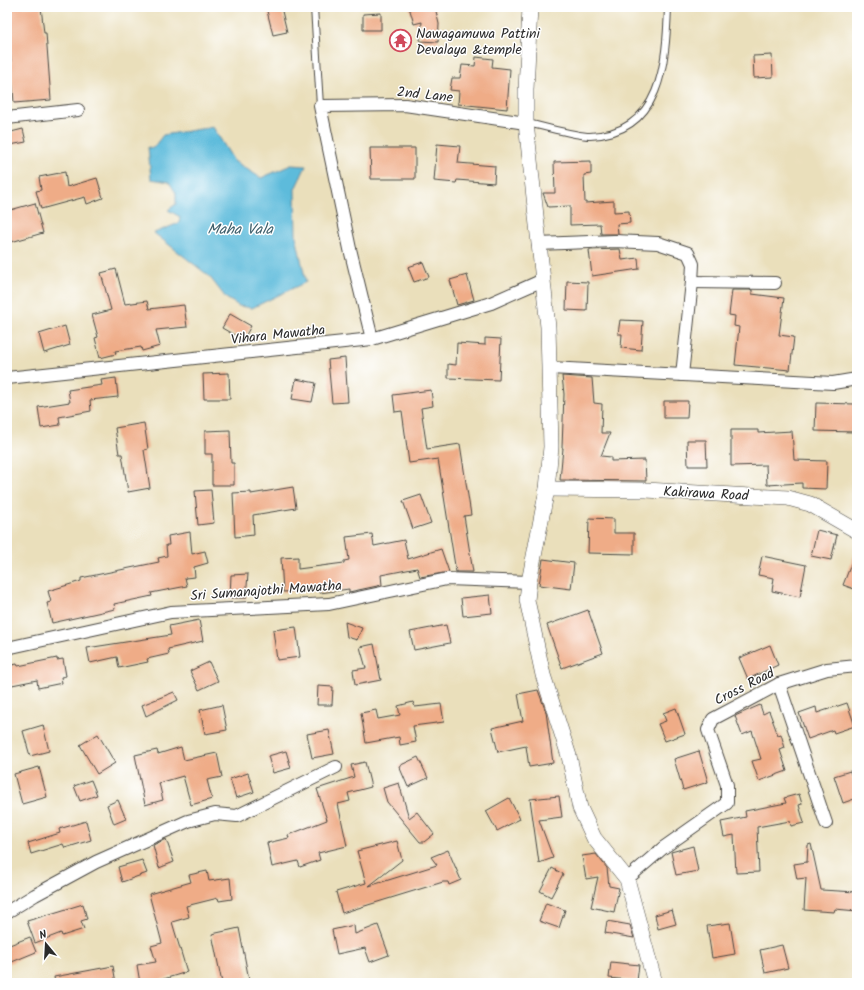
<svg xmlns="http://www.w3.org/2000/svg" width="864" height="990" font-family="Kalam,sans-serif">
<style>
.water{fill:#5dbbdb;stroke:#447383}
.building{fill:#efac87}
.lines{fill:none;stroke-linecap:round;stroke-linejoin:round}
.service-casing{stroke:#484641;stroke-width:8}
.minor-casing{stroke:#484641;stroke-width:14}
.tertiary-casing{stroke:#484641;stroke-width:16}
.service{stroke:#fff;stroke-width:6}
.minor{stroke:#fff;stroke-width:12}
.tertiary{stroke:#fff;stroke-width:15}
.labels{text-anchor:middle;stroke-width:3;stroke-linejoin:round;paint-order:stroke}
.poi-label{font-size:14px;fill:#2b2b2b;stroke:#fff;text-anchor:start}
.street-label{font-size:14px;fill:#2b2b2b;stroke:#fff}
.water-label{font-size:15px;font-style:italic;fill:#3c5d69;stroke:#fff}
</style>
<rect width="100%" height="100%" fill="#fff"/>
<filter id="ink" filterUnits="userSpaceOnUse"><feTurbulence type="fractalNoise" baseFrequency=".025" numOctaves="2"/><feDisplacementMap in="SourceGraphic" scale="8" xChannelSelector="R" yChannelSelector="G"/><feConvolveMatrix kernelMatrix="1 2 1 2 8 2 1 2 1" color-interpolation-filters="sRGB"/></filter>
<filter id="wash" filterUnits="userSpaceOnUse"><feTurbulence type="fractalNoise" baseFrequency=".012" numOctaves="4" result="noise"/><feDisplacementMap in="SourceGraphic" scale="16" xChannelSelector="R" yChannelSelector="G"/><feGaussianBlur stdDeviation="0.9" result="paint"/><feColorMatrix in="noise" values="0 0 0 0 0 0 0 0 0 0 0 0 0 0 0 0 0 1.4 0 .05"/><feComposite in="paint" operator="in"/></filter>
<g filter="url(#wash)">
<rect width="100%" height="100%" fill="#eadfbb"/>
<path class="water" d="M213,127L234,161L261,178L291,165L306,166L295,189L296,236L306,282L252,308L239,306L226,298L209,276L154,233L179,223L180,217L168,210L176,204V193L169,182L151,179L148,147L153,148L163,135Z"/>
<g id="blocks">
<g class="building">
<path d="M7,7H41L44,33H46L51,100L14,103Z"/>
<path d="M266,7H281L287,32L273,35Z"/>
<path d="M409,7H435L439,24L438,42L420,41L422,22L414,24Z"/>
<path d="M381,13V30H363V14Z"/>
<path d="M772,55L773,77L754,78L753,56Z"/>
<path d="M476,57L493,59L492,67L510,69L507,109L458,104L459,91L450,90L452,78H460L462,65L475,66Z"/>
<path d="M23,129L26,142L10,145L7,133Z"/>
<path d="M437,144L460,146L458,163L495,166L494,183L457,180L456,183L434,181Z"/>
<path d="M370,148H415V179H371Z"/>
<path d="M591,161V174L584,175L585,203L614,201V212L629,211L630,223L617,224L618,234H601L600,224L570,225V206L548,207L543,193H555L554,162Z"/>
<path d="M65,172L67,187L97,178L103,198L87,204L85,197L41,209L36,191L41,190L39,177Z"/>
<path d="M35,203L43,233L11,242L7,229V211Z"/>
<path d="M620,249L622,260L638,258L639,269L592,276L589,250Z"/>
<path d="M423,262L429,277L414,282L408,267Z"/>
<path d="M116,269L125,304L147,301L149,309L184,305L187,327L156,330L160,346L142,351L141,347L115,351L116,354L100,358L95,338L98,337L92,315L111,310L101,273Z"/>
<path d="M467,275L474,300L457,305L450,280Z"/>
<path d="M567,281L588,282L587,311L566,310Z"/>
<path d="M732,290H752V294L784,298L779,335L794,337L790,370L735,365L739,327L734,326L735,316L729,315Z"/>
<path d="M230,314L251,326L243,340L222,328Z"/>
<path d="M620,320L643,321L641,350L621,348L622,334H618Z"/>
<path d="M65,326L70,345L44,353L39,334Z"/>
<path d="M485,338L501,339L499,380L448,378V364L456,365L457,343L485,345Z"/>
<path d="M345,358L348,402L332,403L328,360Z"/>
<path d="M229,373L230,399H204L203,374Z"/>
<path d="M562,376L592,378L594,403L602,404L601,433H610L601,456L611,457V461L645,460L646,481L560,480L563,448H562L564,394Z"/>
<path d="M116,378L118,397L90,400L91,411L59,417L60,425L41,428L38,407L70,402L68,390L102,385L101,380Z"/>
<path d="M296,379L316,383L312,402L292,399Z"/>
<path d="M431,390L433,406L421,408L427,449L460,444L471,515L464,516L473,572H456L438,459L409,463L402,411L395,412L393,395Z"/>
<path d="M664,401H688L687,418H664Z"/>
<path d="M816,403L855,404L854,432L815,431Z"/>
<path d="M144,423L148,449L144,450L150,488L128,492L122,454H119L115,428Z"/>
<path d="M230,430L231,463H234V485H212V454H205V431Z"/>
<path d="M731,430H758V433L792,431L794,460L827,461L826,489L802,488V483L767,485L766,465L731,466Z"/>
<path d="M687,440H706L707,466H688Z"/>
<path d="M293,487L296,508L253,515L254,535L235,537L233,493L251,492V494Z"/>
<path d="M211,490L214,523L198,525L195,491Z"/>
<path d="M421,495L431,523L413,529L403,501Z"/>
<path d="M589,518L614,519V533H634V554L588,553Z"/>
<path d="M817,530L837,535L831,560L811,556Z"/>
<path d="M190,532L192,554L205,551L208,563L194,567L195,577L185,578L187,586L151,593L152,596L114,604L115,609L52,623L47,603L51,602L48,591L81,581V578L159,562L158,558L167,556L166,545H169L168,536Z"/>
<path d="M372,534L374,546L404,540L408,559L441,549L449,572L420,577L417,568L381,575L382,585L349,592V589L320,593V590L283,592L281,558L298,557V569L344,563V561L349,560L346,537Z"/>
<path d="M856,551H857V590L843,585Z"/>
<path d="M762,556L806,565L800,597L772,591L774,578L758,575Z"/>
<path d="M543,559L574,563L571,589L539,585Z"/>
<path d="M248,574L246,598H230L231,575Z"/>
<path d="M490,595L492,613L463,616L461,598Z"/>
<path d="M588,610L603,653L562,668L547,625Z"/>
<path d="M199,620L203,641L168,649L169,654L147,659L148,662L119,668L117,657L90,663L87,648L171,635L169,626Z"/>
<path d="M345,622L362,628L357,640L347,637Z"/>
<path d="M446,625L450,643L414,650L410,632Z"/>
<path d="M296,627L300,657L277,660L273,630Z"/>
<path d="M374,644L381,680L355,685L353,670L366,668L360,647Z"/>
<path d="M770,645L778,665L748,679L739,658Z"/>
<path d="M57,658V660L63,659L66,676L61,677L62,683L38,688L37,680L7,686V666L17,664L18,666Z"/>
<path d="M209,662L218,681L199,690L190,671Z"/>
<path d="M318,686L333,687L332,705H317Z"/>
<path d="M538,690L546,712L553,763L529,767L526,746L498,752L492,728L523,721L518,694Z"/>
<path d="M174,692L178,700L146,716L142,705Z"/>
<path d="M413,702L415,707L441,704L444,722L413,726L416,742L400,745L399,737L366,743L361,713L376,710L378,719L400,715L398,706Z"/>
<path d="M847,703L855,726L834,733L833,730L808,739L799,713L816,707L817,713Z"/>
<path d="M222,705L227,730L205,734L200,710Z"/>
<path d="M760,705L763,714L769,711L778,735L781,734L785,748L780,750L787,771L759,781L752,761L761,759L752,731L742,735L735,716Z"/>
<path d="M676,708L685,734L665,741L658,724L666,721L663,713Z"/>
<path d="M43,725L49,751L30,756L23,731Z"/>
<path d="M329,730L334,754L312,758L307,734Z"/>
<path d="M98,734L115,763L97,774L80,745Z"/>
<path d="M181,747L184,760L217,753L222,777L207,780L212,799L191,805L183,776L159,783L163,800L145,805L135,755L157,750L158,754Z"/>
<path d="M286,751L291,768L273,773L268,756Z"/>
<path d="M699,751L708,782L683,790L674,759Z"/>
<path d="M418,757L428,778L408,787L399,766Z"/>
<path d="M365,762L371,787L348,793L350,801L338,804L347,846L318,853L320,860L300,867L298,861L272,867L267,843L289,838L288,835L327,820L317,789L354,777L351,765Z"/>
<path d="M39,767L47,797L22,804L14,774Z"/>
<path d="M850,771L857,791V798L843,803L834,776Z"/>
<path d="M248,773L254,792L236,798L230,779Z"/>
<path d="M91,780L97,795L80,801L74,786Z"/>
<path d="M399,783L409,818L417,812L434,834L424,842H420L387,802L383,788Z"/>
<path d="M799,794L802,804L799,805L804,823L791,826L790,821L757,827L759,872L736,873L734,835L724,837L721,822L746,817L745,811L786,803L784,798Z"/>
<path d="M559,796L562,817L539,820L553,858L539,863L530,799Z"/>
<path d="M509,798L520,819L497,831L486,811Z"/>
<path d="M118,800L126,819L114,824L107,805Z"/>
<path d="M86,821L91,840L65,848L63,844L31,854L28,843L60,833L59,829Z"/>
<path d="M166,839L174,862L159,868L153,845Z"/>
<path d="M397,841L402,860L369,886L437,865L431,857L448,850L461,880L449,885L448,882H443L342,913L336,892L366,883L357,851Z"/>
<path d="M811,844L821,890L857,892V911L835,909L834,912L804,910L806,878L797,879L794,864L807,862L808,845Z"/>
<path d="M693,846L698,871L676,875L671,852Z"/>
<path d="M596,854L607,868L609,886L619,888L614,912L591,907L598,877L586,879L582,856Z"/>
<path d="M142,860L147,873L122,882L118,867Z"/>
<path d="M552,868L563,874L551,897L540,891Z"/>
<path d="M207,871L209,881L230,878L232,899L219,901L218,898L186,906L189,917L172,922L187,972L157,981V983H140L137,965L156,962L151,946L162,943L149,894L191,882L189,875Z"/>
<path d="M546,903L565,910L559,928L539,921Z"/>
<path d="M83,904L87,919L81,921L84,929L62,936L61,933L35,943L27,921Z"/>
<path d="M672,910L676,924L658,929L655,915Z"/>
<path d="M607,921L630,925L634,938L605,933Z"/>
<path d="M730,923L735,954L712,958L707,926Z"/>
<path d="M354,925L355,934L378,925L389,955L370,962L365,948L337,954L332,930Z"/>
<path d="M239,928L249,980L222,983L212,934Z"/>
<path d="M30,937L36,952L7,964V946Z"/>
<path d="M782,945L788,968L765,973L760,950Z"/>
<path d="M611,962L639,965L637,981L609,978Z"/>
<path d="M113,966L116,983H55L54,977Z"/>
</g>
</g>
</g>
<g filter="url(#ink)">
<use href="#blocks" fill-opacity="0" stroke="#484641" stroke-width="1"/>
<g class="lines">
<defs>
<g id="service">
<path d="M314,7L320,106"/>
<path d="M527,123C543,126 575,136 590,136C662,133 666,63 668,7"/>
</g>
<g id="minor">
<path d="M7,118L78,110"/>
<path d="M538,244L615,241L658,243L688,253L693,264L692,282L682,375"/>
<path d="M692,282L775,283"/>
<path d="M372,339L350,249L320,106L405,105L526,123"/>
<path d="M550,368L833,383L857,379"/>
<path d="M7,378L372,339L491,303L543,280"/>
<path d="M7,648L171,612L329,604L447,579L529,582"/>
<path d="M779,684L826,823"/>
<path d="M627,879L663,848L727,803V785L708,730L713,719L779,684L827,669L857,666"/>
<path d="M7,912L35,895L96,862L188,821L215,814L237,816L336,767"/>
</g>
<g id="tertiary">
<path d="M530,7L526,90V123L548,327L551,447L547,489L529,582L527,600L543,675L569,756L580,808L594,838L627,879L655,983"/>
<path d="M547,489L646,490L788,498L810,504L857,531"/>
</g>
</defs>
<use href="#service" class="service-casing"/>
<use href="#minor" class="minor-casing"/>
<use href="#tertiary" class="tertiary-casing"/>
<use href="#service" class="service"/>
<use href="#minor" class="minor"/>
<use href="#tertiary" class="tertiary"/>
</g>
</g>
<defs>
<symbol id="temple-ring" viewBox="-11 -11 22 22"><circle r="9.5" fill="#fff" stroke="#d1495b" stroke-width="1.5"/><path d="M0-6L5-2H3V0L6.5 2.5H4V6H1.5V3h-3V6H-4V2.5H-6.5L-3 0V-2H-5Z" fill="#d1495b"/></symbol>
</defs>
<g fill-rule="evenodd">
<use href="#temple-ring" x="388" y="28" width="25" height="25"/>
</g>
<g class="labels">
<g class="poi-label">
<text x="416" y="38">Nawagamuwa Pattini<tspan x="416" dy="16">Devalaya &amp;temple</tspan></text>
</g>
<g class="street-label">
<text transform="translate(425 94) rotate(6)" y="5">2nd Lane</text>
<text transform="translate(278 334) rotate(-6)" y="5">Vihara Mawatha</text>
<text transform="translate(706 493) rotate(3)" y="5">Kakirawa Road</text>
<text transform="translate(266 590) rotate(-4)" y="5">Sri Sumanajothi Mawatha</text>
<text transform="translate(744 686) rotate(-27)" y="5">Cross Road</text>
</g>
<g class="water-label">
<text x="240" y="234">Maha Vala</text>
</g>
</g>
<rect width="864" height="990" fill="none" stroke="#fff" stroke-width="24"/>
<g transform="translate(46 944) rotate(342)" stroke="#ffffff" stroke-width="3" paint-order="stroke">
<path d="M0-3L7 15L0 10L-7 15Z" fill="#2b2b2b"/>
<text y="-6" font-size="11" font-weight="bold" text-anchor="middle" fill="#2b2b2b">N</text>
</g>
</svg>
